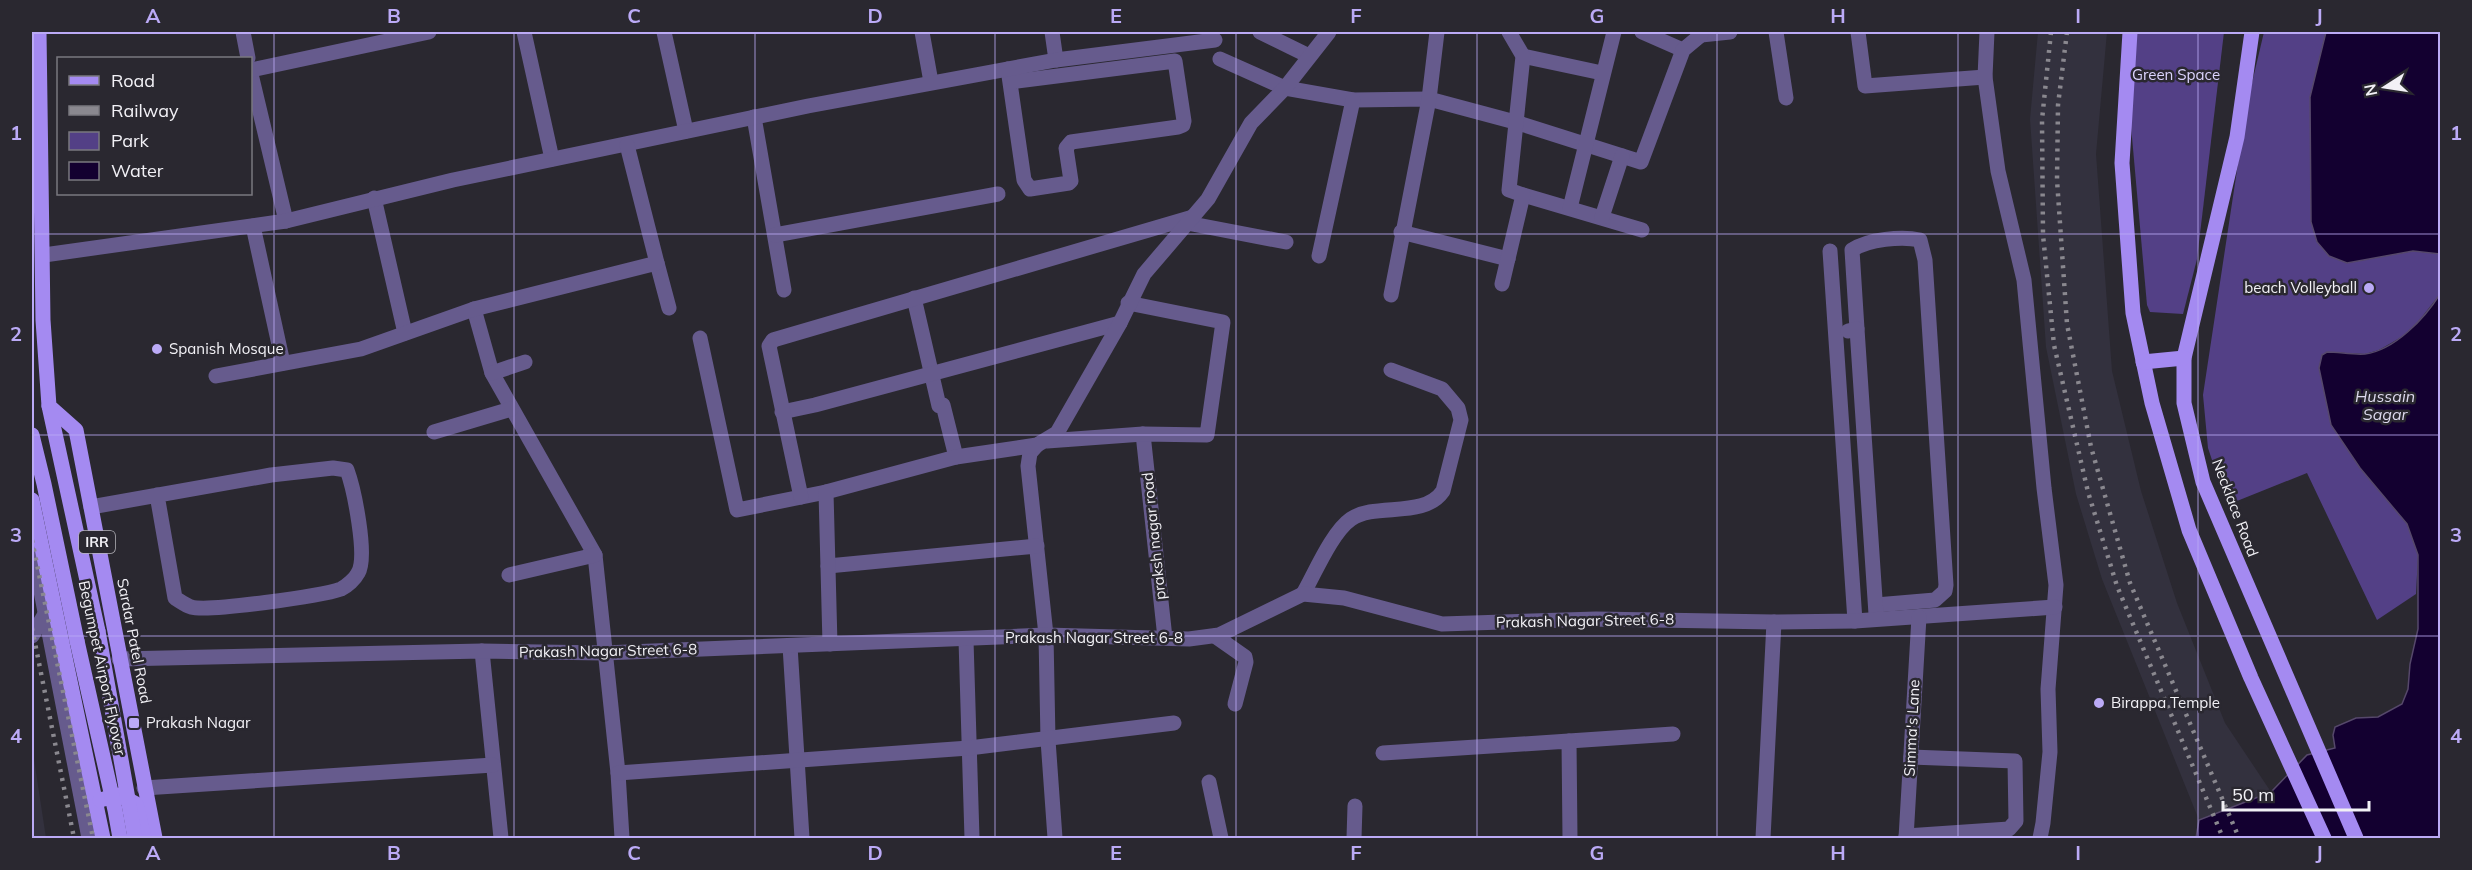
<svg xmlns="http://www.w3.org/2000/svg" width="2472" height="870" font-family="Mulish,sans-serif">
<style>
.built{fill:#33313e}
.green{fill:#534086}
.water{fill:#130030;stroke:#56486b;stroke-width:1.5}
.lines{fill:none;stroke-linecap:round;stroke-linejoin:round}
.minor{stroke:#665b8d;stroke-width:15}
.major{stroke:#a48af1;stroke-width:15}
.rail{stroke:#8a888f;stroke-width:4.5;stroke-dasharray:3 6;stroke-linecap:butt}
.major-bridge{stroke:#a48af1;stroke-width:15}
.grid{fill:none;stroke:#bbaaf6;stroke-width:1.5;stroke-opacity:0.55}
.poi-dot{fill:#bbaaf6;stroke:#2a2830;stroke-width:2}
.labels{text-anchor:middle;stroke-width:5;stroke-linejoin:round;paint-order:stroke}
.shield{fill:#2a2830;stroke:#b6b5bb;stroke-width:1.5}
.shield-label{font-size:14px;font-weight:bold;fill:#f2f1f6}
.park-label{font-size:15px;fill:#dcd4fe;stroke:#2a2830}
.poi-label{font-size:15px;fill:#f2f1f6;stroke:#2a2830;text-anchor:start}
.street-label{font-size:15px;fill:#f2f1f6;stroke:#2a2830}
.water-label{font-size:16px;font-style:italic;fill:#ddd9ee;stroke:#2a2830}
.neatline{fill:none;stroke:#bbaaf6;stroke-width:2}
.grid-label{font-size:20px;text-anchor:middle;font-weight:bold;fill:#bbaaf6}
</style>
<rect width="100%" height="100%" fill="#2a2830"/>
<g class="built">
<path d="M2038,32H2107L2096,154L2112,371L2141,491L2177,603L2225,723L2271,792L2199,820L2102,579L2076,494L2046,347L2030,119Z"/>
<path d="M32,746L46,838H32Z"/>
</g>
<g class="green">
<path d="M2136,32H2224L2197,259L2183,314L2150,312L2147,305L2131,126Z"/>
<path d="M2264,32H2326L2310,97L2347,263L2413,251L2440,254V294L2410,332L2379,350L2365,354L2327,352L2407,524L2418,555L2416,594L2377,620L2307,473L2227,505L2208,448L2203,395L2247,104Z"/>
</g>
<g class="water">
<path d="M2326,32H2440V254L2413,251L2347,263L2329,256L2317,242L2311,222L2310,97Z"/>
<path d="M2440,294V838H2196L2199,820L2271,792L2307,755L2335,748L2333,735L2335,727L2356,718L2378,717L2402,704L2408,689L2410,664L2418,629V555L2407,524L2360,468L2331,425L2319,368L2322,355L2327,352C2339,352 2353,355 2365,354C2395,350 2425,318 2440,294Z"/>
</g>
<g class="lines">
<g class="minor">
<path d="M243,32L248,58"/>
<path d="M524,32L552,159"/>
<path d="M664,32L686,131"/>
<path d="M922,32L931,82"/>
<path d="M1052,32L1056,60"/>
<path d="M1260,32L1309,56"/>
<path d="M1642,32L1683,50"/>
<path d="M1776,32L1786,98"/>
<path d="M1858,32L1865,86L1985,77"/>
<path d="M1987,32L1985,77L1998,171L2024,280L2044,488L2056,585L2048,689L2050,752L2043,823L2040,838"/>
<path d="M1701,35L1730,32"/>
<path d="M1523,56L1602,73"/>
<path d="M1220,59L1285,88L1353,100L1429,99L1515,122L1641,162L1683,50L1701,35V32"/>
<path d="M1008,69L1024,180L1030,189L1069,183L1071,181L1066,148L1071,142L1178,127L1183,125L1184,121L1175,61L1010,82"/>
<path d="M250,70L286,221"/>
<path d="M251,70L429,32"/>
<path d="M754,117L784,290"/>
<path d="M1523,195L1642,230"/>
<path d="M374,198L405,333"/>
<path d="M1570,208L1614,32"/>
<path d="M1602,217L1622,156"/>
<path d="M1187,223L1286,242"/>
<path d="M253,226L283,363"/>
<path d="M1401,232L1508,259"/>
<path d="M775,235L998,194"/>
<path d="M1830,251L1855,621"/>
<path d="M44,255L286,221L453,180L808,106L1056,60L1215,40"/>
<path d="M1319,256L1353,100"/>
<path d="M657,263L669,308"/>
<path d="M1502,284L1523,195L1509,190L1523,56L1509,32"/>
<path d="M1391,295L1429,99L1437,32"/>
<path d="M914,298L939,406L943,405L956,457"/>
<path d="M474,309L492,373L595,555L618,773L622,838"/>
<path d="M1857,329L1852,250C1868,239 1902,236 1920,240L1925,260L1946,585L1945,591L1935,600L1876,605"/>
<path d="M1848,331L1857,329L1876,614"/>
<path d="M700,338L737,510L826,492"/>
<path d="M492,373L525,362"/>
<path d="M216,376L361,349L474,309L657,263L627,145"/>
<path d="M782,412L815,405L1120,323"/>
<path d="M434,432L511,409"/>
<path d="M1143,434L1165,638"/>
<path d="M1047,441L1143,434L1207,435L1223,322L1128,303"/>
<path d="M1037,445L1030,453L1028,466L1046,635L1048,740L1055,838"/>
<path d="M801,497L769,346L773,340L1193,217"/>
<path d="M91,507L271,475L333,468L347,470C354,489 368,557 358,573C355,579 347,586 341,589C321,596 209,612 191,607C185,605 180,601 175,598L157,495"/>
<path d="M32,545L89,838"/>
<path d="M828,566L1037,546"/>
<path d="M509,575L595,555"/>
<path d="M1303,594C1315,573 1332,532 1351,519C1376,502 1424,519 1443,491L1461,420L1458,408L1442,389L1391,370"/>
<path d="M32,636L45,614"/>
<path d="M1215,636L1245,657L1246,662L1235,704"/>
<path d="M966,640L972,838"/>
<path d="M830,644L826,492L956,457L1037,445L1057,433L1120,323L1144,274L1208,199L1251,123L1285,88L1329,32"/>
<path d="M790,646L802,838"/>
<path d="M482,651L501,838"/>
<path d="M119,659L482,651L604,653L1046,635L1189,639L1219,635L1303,594L1344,598L1442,624L1596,619L1774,622L1855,621L2055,607"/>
<path d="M1569,741L1673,734"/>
<path d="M1383,753L1569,741L1570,838"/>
<path d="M618,773L969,748L1174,723"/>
<path d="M1209,782L1221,838"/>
<path d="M144,788L493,765"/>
<path d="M1906,836L2009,829L2016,821L2015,761L1911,757"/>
<path d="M1354,838L1355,806"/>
<path d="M1763,838L1774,622"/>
<path d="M1906,838L1919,617"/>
</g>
<g class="major">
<path d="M39,32L43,320L49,406L76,430L155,838"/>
<path d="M2130,32L2122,163L2133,313L2152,403L2189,530L2251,678L2324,838"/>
<path d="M2252,32L2237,137L2184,358V403L2203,482L2356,838"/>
<path d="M2143,362L2184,358"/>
<path d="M49,406L98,631"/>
<path d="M32,435L44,484L77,641"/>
<path d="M32,500L103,838"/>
<path d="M100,800L119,795L136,804L144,838"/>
</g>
<g class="rail">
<path d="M2051,32L2042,120L2043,235L2054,345L2088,492L2117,586L2223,838"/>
<path d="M2067,32L2058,105L2057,180L2067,324L2091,447L2130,583L2239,838"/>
<path d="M32,540L93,838"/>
<path d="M32,628L74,838"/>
</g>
<g class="major-bridge">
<path d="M98,631L135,838"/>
<path d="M77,641L115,810L120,838"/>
</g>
</g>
<path class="grid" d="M274,32V838M514,32V838M755,32V838M995,32V838M1236,32V838M1477,32V838M1717,32V838M1958,32V838M2198,32V838M32,234H2440M32,435H2440M32,636H2440"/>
<g class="poi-dot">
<circle cx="2369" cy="288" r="6"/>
<circle cx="157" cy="349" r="6"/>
<circle cx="2099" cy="703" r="6"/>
<rect x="128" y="717" width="12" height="12" rx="3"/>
</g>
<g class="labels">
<rect class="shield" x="79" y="531" width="36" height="22" rx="4.5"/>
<g class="shield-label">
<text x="97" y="547">IRR</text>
</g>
<g class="park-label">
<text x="2176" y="80">Green Space</text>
</g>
<g class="poi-label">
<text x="2357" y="293" text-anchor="end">beach Volleyball</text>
<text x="169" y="354">Spanish Mosque</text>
<text x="2111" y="708">Birappa Temple</text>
<text x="146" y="728">Prakash Nagar</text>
</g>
<g class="street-label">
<text transform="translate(2235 508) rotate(69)" y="5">Necklace Road</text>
<text transform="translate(1154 536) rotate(-96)" y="5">praksh nagar road</text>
<text transform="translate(1585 621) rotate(-1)" y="5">Prakash Nagar Street 6-8</text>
<text x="1094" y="643">Prakash Nagar Street 6-8</text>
<text transform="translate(134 641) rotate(79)" y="5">Sardar Patel Road</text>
<text transform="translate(608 651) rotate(-1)" y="5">Prakash Nagar Street 6-8</text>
<text transform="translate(102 668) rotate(78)" y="5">Begumpet Airport Flyover</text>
<text transform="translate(1912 728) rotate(-87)" y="5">Simma's Lane</text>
</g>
<g class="water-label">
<text x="2385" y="402">Hussain<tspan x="2385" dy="18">Sagar</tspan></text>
</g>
</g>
<rect width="2472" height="870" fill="none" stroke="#2a2830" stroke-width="66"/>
<rect x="57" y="57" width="195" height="138" fill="#2a2830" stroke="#7a787f" stroke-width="1.5"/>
<rect x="69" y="76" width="30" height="9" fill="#a48af1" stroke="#7a787f" stroke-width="1.5"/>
<text x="111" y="87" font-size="18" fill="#f2f1f6">Road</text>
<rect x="69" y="106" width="30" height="9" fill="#8a888f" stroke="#7a787f" stroke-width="1.5"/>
<text x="111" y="117" font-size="18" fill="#f2f1f6">Railway</text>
<rect x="69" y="132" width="30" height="18" fill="#534086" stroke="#7a787f" stroke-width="1.5"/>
<text x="111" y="147" font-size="18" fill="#f2f1f6">Park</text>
<rect x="69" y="162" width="30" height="18" fill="#130030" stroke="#7a787f" stroke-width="1.5"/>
<text x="111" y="177" font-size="18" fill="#f2f1f6">Water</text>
<g transform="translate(2385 87) rotate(258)" stroke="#2a2830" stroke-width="4.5" paint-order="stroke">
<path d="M0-4.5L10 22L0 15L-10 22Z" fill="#f2f1f6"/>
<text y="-9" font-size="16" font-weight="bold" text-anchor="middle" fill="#f2f1f6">N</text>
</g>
<path d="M2223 801v9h146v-9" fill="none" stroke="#f2f1f6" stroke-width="3"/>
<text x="2232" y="801" font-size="18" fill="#f2f1f6" stroke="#2a2830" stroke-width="4.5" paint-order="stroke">50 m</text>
<rect x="33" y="33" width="2406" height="804" class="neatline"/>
<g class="grid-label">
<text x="153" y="23">A</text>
<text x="394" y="23">B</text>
<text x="634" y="23">C</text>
<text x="875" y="23">D</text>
<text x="1116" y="23">E</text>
<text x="1356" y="23">F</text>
<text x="1597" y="23">G</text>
<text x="1838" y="23">H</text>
<text x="2078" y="23">I</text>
<text x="2319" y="23">J</text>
<text x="16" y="140">1</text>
<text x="2456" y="140">1</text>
<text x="16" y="341">2</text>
<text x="2456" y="341">2</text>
<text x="16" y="542">3</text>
<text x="2456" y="542">3</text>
<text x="16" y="743">4</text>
<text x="2456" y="743">4</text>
<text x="153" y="860">A</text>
<text x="394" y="860">B</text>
<text x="634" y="860">C</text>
<text x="875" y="860">D</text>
<text x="1116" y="860">E</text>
<text x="1356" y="860">F</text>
<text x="1597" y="860">G</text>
<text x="1838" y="860">H</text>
<text x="2078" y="860">I</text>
<text x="2319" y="860">J</text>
</g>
</svg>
